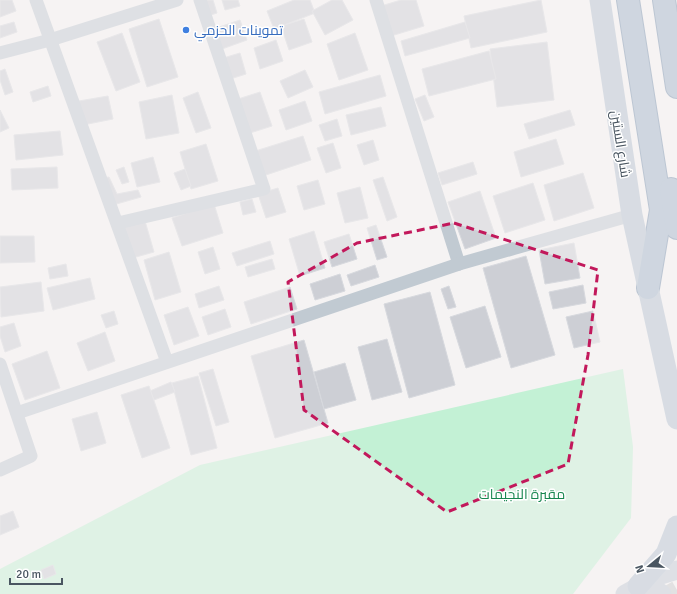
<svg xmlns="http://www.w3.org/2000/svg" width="677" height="594" font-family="Signika,Cairo,sans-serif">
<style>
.green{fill:#c3f1d5}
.building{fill:#cdcfd5;stroke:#d7d9de}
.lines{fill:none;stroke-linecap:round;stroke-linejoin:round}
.secondary-tunnel{stroke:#caccce;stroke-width:19;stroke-dasharray:19 10;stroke-linecap:butt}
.trunk-casing{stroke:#7690ad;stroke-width:24}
.minor{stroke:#c1cad2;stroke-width:13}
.secondary{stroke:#c1cbd6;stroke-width:19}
.primary{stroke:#b3c2d1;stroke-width:21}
.trunk{stroke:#9fb4c9;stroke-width:22}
.marked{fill:none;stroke:#c2185b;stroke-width:3;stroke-dasharray:8 5;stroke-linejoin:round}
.shop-dot{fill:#3f7fe0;stroke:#fff;stroke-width:1.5}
.labels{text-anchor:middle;stroke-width:3;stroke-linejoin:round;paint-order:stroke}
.shop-label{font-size:14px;fill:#366cbe;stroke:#fff;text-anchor:start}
.street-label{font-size:14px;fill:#4a5661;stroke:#fff}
.park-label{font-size:14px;fill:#17864f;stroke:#fff}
</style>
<rect width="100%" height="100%" fill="#f5f3f3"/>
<path class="green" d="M623,369L633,447L631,518L573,594H0V569L200,465Z"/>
<g class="building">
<path d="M0,0H12L16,11L0,17Z"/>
<path d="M195,0H213L217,13L201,18Z"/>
<path d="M222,0H238L240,6L225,10Z"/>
<path d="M294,0H310L315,13L274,29L267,11Z"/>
<path d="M332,0H342L353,20L325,35L312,11Z"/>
<path d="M401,0H416L424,26L391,36L381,6Z"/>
<path d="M541,0L547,32L471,48L464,16Z"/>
<path d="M159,19L178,77L147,87L129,29Z"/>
<path d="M304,19L312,42L289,50L281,26Z"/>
<path d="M240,20L247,40L222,49L216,28Z"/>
<path d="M14,22L17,32L0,38V26Z"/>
<path d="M465,22L470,38L405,56L401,41Z"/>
<path d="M122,33L140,82L116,91L97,42Z"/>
<path d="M355,33L368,70L339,80L327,44Z"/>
<path d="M276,40L283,61L260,69L254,48Z"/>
<path d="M547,42L554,100L497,107L490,49Z"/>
<path d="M489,51L496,79L429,96L422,69Z"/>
<path d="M240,53L246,74L227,80L220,59Z"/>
<path d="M5,69L13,92L5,95L0,80V71Z"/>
<path d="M305,70L313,87L288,98L280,81Z"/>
<path d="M380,75L386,96L325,114L319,92Z"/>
<path d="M48,86L51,96L33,102L30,92Z"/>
<path d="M198,92L211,128L196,133L183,98Z"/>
<path d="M260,92L272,126L247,134L235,100Z"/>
<path d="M172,95L179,133L146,139L139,102Z"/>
<path d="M425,95L434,117L424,121L415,99Z"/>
<path d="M108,96L113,119L83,125L79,101Z"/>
<path d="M305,101L312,121L286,130L279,110Z"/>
<path d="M381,107L386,126L351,135L346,115Z"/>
<path d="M0,110L9,128L0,132Z"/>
<path d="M570,110L575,125L529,139L524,124Z"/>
<path d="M337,119L342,136L325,141L319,125Z"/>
<path d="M60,131L63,155L16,160L14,135Z"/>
<path d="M303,136L311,160L257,178L249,153Z"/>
<path d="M556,139L564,164L521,177L514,152Z"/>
<path d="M373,140L379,160L364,165L357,145Z"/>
<path d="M333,143L341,168L326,173L317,148Z"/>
<path d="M206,144L218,181L191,189L180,152Z"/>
<path d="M153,157L160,182L137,187L131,163Z"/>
<path d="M473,162L477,174L442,185L438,173Z"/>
<path d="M57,167L58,188L12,190L11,169Z"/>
<path d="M124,167L129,182L122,184L116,170Z"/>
<path d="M185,169L191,186L181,190L174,173Z"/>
<path d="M583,173L594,208L554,221L544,185Z"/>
<path d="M109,177L117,194L138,190L141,197L113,205L103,178Z"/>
<path d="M383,177L397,217L387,221L373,180Z"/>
<path d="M318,180L325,204L304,210L297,186Z"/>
<path d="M533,183L545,220L505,233L493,196Z"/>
<path d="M360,187L368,218L345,223L337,193Z"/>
<path d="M278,188L286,212L266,218L258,194Z"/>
<path d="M480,191L496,238L465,249L448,202Z"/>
<path d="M252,199L256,212L243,215L240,202Z"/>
<path d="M214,204L223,233L182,246L172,218Z"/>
<path d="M145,221L154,252L129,259L120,228Z"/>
<path d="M376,225L387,257L377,260L367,228Z"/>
<path d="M314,231L325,268L300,276L289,239Z"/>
<path d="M349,234L357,259L332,267L324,242Z"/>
<path d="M0,236H34L35,262L0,263Z"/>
<path d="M270,241L274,254L237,266L232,253Z"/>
<path d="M574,243L580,278L545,284L539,250Z"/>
<path d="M213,247L220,269L205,274L198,252Z"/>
<path d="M169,252L181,292L155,300L144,260Z"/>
<path d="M526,256L555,355L511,368L483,268Z"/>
<path d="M272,259L275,269L248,277L245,267Z"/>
<path d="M66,264L68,276L50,279L48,268Z"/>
<path d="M375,265L379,277L351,286L347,275Z"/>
<path d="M340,274L345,291L315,300L310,284Z"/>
<path d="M90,278L95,299L53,310L47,288Z"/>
<path d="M41,282L44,311L1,317L0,287Z"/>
<path d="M583,285L586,303L553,309L549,292Z"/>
<path d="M219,286L224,300L199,308L195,294Z"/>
<path d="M449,286L456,307L448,309L441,289Z"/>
<path d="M290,287L297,309L251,324L244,302Z"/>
<path d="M430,292L455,385L409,398L384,304Z"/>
<path d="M485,306L501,357L466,368L450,317Z"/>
<path d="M188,307L199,336L174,345L164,315Z"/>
<path d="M225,309L231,327L208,335L202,317Z"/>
<path d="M114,311L118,324L106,328L101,315Z"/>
<path d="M593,311L600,342L574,348L566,317Z"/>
<path d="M14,323L21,346L5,352L0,336V327Z"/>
<path d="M105,332L115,361L88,371L77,343Z"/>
<path d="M387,339L402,392L372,400L358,347Z"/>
<path d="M304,340L328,423L275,438L251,356Z"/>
<path d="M47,351L60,388L25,400L12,364Z"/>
<path d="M345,363L356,400L324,409L314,372Z"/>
<path d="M213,369L229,422L216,426L199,373Z"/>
<path d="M198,376L217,448L191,455L172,383Z"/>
<path d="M171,382L175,392L154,400L150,391Z"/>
<path d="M149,386L170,448L142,458L121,395Z"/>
<path d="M97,412L106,443L81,451L72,419Z"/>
<path d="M13,511L19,527L0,535V516Z"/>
<path d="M53,565L56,574L44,579L41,570Z"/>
</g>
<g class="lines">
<path class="secondary-tunnel" d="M670,594L677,590"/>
<defs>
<g id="trunk">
<path d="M628,0L661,210L648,288"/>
<path d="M664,0L677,87"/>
<path d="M671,189L677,228"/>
</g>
</defs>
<use href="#trunk" class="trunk-casing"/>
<g class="minor">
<path d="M36,0L167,362"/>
<path d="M376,0L459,264"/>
<path d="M0,53L50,40L177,0"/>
<path d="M118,223L264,189L200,0"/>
<path d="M0,364L31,456L0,470"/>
<path d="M17,413L459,264L632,215"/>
</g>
<g class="secondary">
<path d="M638,586L658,591L662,594"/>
<path d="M625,594L658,576L677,570"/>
</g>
<g class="primary">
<path d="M600,0L632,215L677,419"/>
<path d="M638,586L666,554L677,526"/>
</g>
<use href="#trunk" class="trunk"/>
</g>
<path d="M0 0H677V594H0ZM454,223L598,270L588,355L568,464L447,512L304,410L288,282L357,243Z" fill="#f5f3f3" fill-opacity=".55" fill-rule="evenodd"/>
<path class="marked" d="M454,223L598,270L588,355L568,464L447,512L304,410L288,282L357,243Z"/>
<circle class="shop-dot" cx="186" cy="30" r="4"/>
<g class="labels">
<g class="shop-label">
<text x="194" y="35">تموينات الحزمي</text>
</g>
<g class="street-label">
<text transform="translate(621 144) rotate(81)" y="5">شارع الستين</text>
</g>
<g class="park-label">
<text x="522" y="499">مقبرة النجيمات</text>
</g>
</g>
<g transform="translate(649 566) rotate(252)" stroke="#ffffff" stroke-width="3" paint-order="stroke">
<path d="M0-3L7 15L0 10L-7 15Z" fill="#4a5661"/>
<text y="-6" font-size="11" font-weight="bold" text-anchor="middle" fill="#4a5661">N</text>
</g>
<path d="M10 578v6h52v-6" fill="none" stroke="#4a5661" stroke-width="2"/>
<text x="16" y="578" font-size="12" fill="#4a5661" stroke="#ffffff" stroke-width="3" paint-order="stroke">20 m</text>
</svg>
